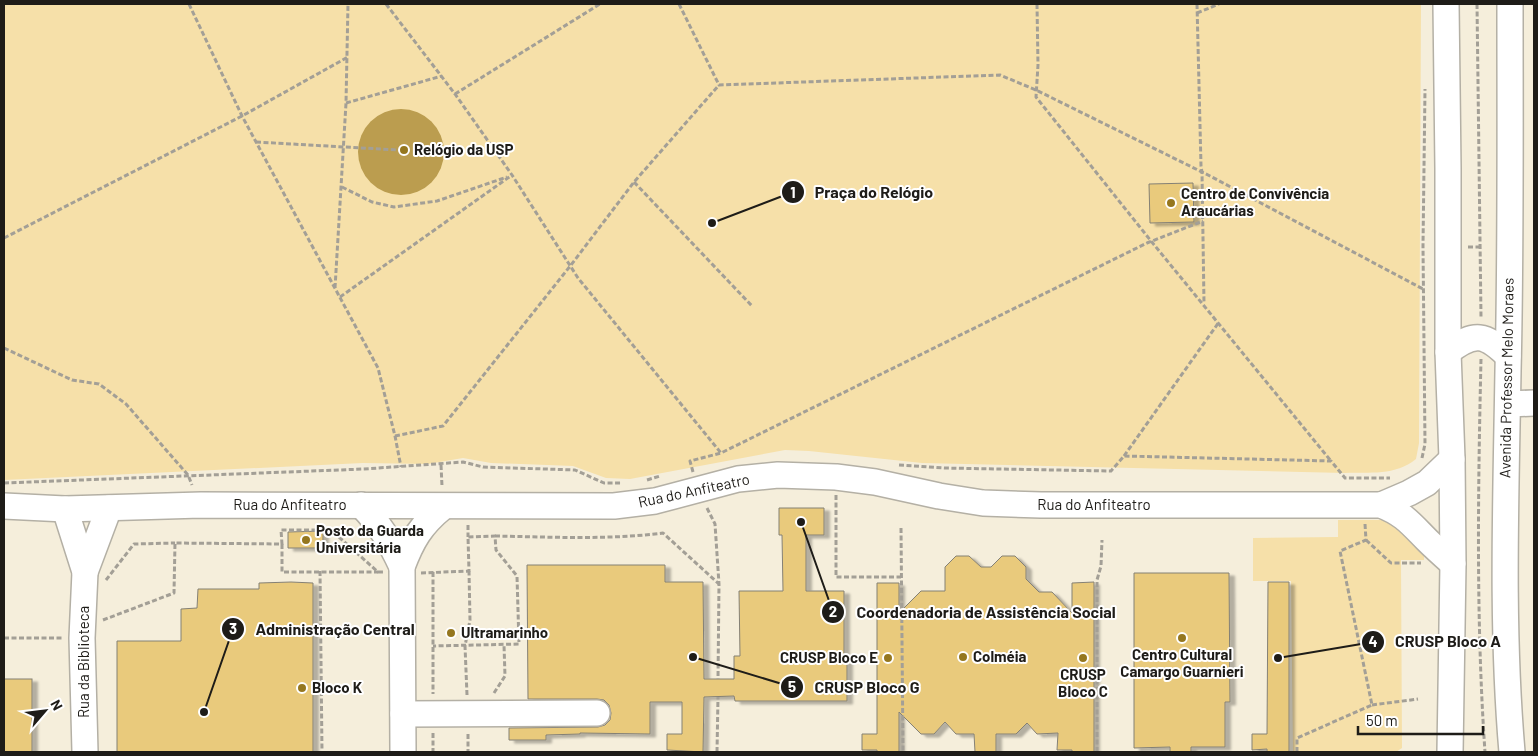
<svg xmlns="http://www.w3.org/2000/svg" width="1538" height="756" font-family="Barlow,sans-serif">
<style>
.built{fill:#f5eedb}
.green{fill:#f6e0a9}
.water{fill:#bb9d4f}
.building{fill:#e9ca7c;stroke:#848075;filter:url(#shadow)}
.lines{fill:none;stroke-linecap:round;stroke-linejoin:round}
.minor-casing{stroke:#b4b0a5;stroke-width:28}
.path{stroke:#a39f96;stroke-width:3;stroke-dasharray:5 2.5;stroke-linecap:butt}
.minor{stroke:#fff;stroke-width:25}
.poi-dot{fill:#95771f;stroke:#fff;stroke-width:2}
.labels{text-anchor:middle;stroke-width:4;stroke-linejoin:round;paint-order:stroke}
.poi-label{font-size:15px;font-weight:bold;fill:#1e1c18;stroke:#fff;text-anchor:start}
.street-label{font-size:15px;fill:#1e1c18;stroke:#fff}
.leader{fill:none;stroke:#1e1c18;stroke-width:2}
.callout-dot{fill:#1e1c18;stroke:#fff;stroke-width:2}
.mark-label{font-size:15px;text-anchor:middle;font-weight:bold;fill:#fff}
.callout-label{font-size:16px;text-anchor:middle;font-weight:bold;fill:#1e1c18;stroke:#fff;stroke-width:4;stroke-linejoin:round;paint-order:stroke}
</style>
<defs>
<filter id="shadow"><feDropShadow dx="5.5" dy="3" stdDeviation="1" flood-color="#0004"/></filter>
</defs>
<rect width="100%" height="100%" fill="#fef9ed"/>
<rect class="built" x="4" y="4" width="1530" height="748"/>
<g class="green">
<path d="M4,4H1421L1419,443L1416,459C1395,476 1370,472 1345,473L922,463L809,451L785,450L630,479L606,478L573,466L491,463L463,458L428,464L363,463L4,480Z"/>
<path d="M1338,520H1387L1397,525L1424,551V560H1401L1402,748L1396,752H1293L1291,581H1253V538L1338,537Z"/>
</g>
<circle class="water" cx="401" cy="152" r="43"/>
<g class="building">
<path d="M1193,183L1194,222L1150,223L1149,184Z"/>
<path d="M779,508H824V535H806V591H844V656H847V701H735L734,696L704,697L703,752L667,750V734H682V702H650V734L580,733V734L546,735V740H509V728L598,727L605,725L610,720L611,713L609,705L604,700L597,699H528L527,565H665V582H703L704,679H734V656H740L739,591H783L782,535H779Z"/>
<path d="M323,531V548H288V532Z"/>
<path d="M956,556H969L981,567H991L1002,556H1015L1026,567V579L1039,592H1052L1072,613V583L1094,582V752H1072V750H1057L1058,733L1037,734L1027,723L1016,734H996V752H975L974,734H956L945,722L934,734H921L899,712V752H877V750H862V734H877V583H899V613L921,591H945V567Z"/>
<path d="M1134,573H1229L1230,702H1225V747H1191V752H1170V747L1134,748Z"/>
<path d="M291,582L313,583V752H117V641H181V609L197,608L198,589H259V583Z"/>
<path d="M1268,582H1289V752H1267V749L1252,750V734H1267Z"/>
<rect x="4" y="679" width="28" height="73"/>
</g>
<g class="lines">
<defs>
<g id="minor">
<path d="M1446,4L1448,169V352L1452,459L1453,564L1450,752"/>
<path d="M1510,4C1510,126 1511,248 1508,371C1506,498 1501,625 1512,752"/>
<path d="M1448,352C1475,331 1485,334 1508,356"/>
<path d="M1508,404L1534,403"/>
<path d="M361,505C381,526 390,541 402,567"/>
<path d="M1381,505L1409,493L1427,483L1452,459"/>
<path d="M4,506L65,509L201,505L614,506L655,501L738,479L778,475L836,477L875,482L939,496L983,503L1041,505H1381C1404,514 1411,524 1427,540C1435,548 1444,556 1453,564"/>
<path d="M65,509L85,572L82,638L85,752"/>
<path d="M85,572L109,508"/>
<path d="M403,714L597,713"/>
<path d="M403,752L402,567C412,540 421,525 443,507"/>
</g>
</defs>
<use href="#minor" class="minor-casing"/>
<g class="path">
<path d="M189,4L242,116L378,368L395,436L401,467"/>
<path d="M386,4L455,94L512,175L578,278L721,453L1147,243L1203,221"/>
<path d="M679,4L719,85L1000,75L1036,90L1210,176L1423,289"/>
<path d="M1037,4L1038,65L1036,97L1151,241L1331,461"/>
<path d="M1197,4L1201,166L1202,172L1204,303"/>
<path d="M1477,4L1481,318"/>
<path d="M1197,13L1219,4"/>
<path d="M455,94L600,4"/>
<path d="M346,103L442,76"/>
<path d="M256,142L398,150"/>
<path d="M634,182L752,306"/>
<path d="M342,187L372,202L394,207L437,201L507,177"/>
<path d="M4,238L242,116L348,57"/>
<path d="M1468,247H1480"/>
<path d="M335,288L346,103L348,4"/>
<path d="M340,297L512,175"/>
<path d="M4,348L72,380L99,384L126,404L188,475L192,485"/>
<path d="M1481,359C1478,490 1476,622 1485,752"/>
<path d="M395,436L443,426L571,265L634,182L719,85"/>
<path d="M1124,456L1219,322"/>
<path d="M1422,458L1425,444L1423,246L1425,89"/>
<path d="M441,465L442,486"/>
<path d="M899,465L944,468L1111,471L1124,456L1331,461L1345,478H1390"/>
<path d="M693,472L690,461L721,453"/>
<path d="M647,480L660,476"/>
<path d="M4,483L364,469L463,462L483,467L575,470L604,483H621"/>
<path d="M836,495V577H901"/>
<path d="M707,508L715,524L719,584L718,679"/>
<path d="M468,525V537"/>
<path d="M901,528L903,752"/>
<path d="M495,536C551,537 608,540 663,533L719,584"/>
<path d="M1366,540L1391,563H1421"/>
<path d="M282,544V572H378"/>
<path d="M320,571L322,752"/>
<path d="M433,572V694"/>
<path d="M421,573L469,571L468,537L495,536L496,550L517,576L519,644L433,646"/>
<path d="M106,580L134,544L175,543"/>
<path d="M103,620L174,593L175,543L282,544L281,530H331L378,572H383"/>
<path d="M4,638H63"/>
<path d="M494,693L505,676L504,645"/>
<path d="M467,695L465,646L470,620L469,571"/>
<path d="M1372,705L1418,699"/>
<path d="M433,733V752"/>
<path d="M468,734V752"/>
<path d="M717,752L718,697"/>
<path d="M1097,752V580L1101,566L1102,540"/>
<path d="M1297,752V738L1372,705L1340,551L1366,540L1365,524"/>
</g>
<use href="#minor" class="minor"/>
</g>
<g class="poi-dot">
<circle cx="404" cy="150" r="5"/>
<circle cx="1171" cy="203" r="5"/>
<circle cx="306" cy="540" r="5"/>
<circle cx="451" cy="633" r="5"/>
<circle cx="1182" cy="638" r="5"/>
<circle cx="963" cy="657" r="5"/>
<circle cx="888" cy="658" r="5"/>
<circle cx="1083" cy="658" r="5"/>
<circle cx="302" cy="688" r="5"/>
</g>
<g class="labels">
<g class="poi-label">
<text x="414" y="155">Relógio da USP</text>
<text x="1181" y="199">Centro de Convivência<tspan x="1181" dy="17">Araucárias</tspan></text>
<text x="316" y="536">Posto da Guarda<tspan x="316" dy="17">Universitária</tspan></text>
<text x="461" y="638">Ultramarinho</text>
<text x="1182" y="660" text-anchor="middle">Centro Cultural<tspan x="1182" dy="17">Camargo Guarnieri</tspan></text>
<text x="973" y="662">Colméia</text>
<text x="878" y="663" text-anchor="end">CRUSP Bloco E</text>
<text x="1083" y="680" text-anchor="middle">CRUSP<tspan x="1083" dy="17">Bloco C</tspan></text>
<text x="312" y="693">Bloco K</text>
</g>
<g class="street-label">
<text transform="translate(1507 378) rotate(-89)" y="5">Avenida Professor Melo Moraes</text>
<text transform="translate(694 491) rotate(-12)" y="5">Rua do Anfiteatro</text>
<text x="290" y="510">Rua do Anfiteatro</text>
<text x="1094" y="510">Rua do Anfiteatro</text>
<text transform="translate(84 662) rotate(-90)" y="5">Rua da Biblioteca</text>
</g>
</g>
<path class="leader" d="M712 223L793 192M801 522L833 612M204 712L233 629M1278 658L1373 642M693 657L792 687"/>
<g class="callout-dot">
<circle cx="712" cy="223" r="5"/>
<circle cx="801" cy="522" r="5"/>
<circle cx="204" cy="712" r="5"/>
<circle cx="1278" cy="658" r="5"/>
<circle cx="693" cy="657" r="5"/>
<circle cx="793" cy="192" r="12"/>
<circle cx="833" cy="612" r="12"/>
<circle cx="233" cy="629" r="12"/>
<circle cx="1373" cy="642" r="12"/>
<circle cx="792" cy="687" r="12"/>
</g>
<g class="mark-label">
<text x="793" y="198">1</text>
<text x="833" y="617">2</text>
<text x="233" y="634">3</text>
<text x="1373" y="647">4</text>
<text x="792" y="692">5</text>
</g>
<g class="callout-label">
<text x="874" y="198">Praça do Relógio</text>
<text x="986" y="618">Coordenadoria de Assistência Social</text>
<text x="335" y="635">Administração Central</text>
<text x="1448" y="647">CRUSP Bloco A</text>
<text x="867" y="693">CRUSP Bloco G</text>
</g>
<rect width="1538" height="756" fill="none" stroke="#1e1c18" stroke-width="10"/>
<g transform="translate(45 711) rotate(62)" stroke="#ffffff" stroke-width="4" paint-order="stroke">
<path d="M0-4L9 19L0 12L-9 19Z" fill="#1e1c18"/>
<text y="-8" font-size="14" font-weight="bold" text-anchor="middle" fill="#1e1c18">N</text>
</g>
<path d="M1358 726v8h125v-8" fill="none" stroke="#1e1c18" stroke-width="2.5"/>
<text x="1366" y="726" font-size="15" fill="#1e1c18" stroke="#ffffff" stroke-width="4" paint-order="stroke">50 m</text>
</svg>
